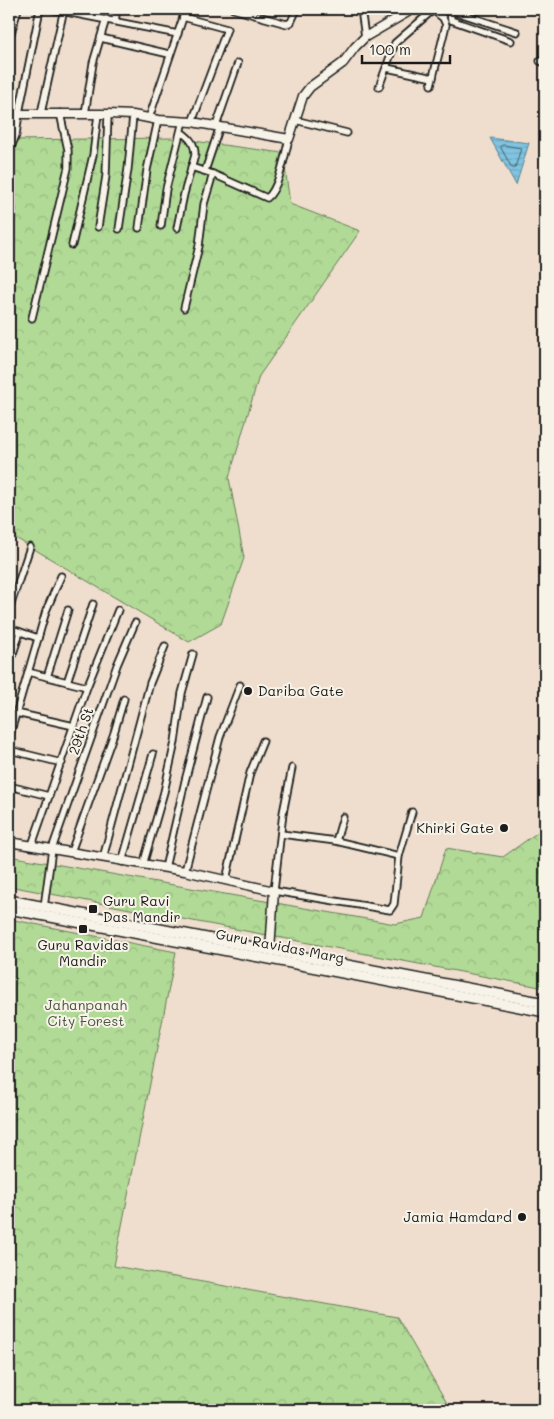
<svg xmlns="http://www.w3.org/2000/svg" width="554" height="1419" font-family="Mali,sans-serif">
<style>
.forest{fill:url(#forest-crowns);stroke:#667b59}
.water{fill:url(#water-rules);stroke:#588192}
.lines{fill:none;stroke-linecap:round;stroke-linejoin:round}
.shore{stroke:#445f6b;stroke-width:1}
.minor-casing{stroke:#1c1c1c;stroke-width:9}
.tertiary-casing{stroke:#1c1c1c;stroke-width:11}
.secondary-casing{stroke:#1c1c1c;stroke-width:12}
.minor{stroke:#f7f3e8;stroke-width:5.5}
.tertiary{stroke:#f7f3e8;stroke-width:8}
.secondary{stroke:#f7f3e8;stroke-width:9}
.poi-dot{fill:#1c1c1c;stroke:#f7f3e8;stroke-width:2}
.labels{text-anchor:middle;stroke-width:4;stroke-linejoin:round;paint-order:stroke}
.poi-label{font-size:14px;fill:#1c1c1c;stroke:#f7f3e8;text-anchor:start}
.street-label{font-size:14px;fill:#1c1c1c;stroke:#f7f3e8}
.park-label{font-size:14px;fill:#495541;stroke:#f7f3e8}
</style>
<defs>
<pattern id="forest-crowns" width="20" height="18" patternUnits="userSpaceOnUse" patternTransform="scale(1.25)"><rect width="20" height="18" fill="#b1da96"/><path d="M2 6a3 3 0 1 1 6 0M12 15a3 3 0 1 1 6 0" fill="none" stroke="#98ba81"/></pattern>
<pattern id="water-rules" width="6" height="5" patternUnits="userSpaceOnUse" patternTransform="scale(1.25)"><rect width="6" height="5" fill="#80c4e1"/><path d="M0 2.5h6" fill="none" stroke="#6ea8c0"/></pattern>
</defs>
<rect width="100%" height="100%" fill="#efdecd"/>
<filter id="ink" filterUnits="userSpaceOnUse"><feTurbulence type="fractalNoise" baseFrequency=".02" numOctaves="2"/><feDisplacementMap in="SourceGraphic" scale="10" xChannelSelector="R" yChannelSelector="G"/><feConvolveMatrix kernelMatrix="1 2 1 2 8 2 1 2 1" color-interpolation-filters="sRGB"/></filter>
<g filter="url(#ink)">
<g class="forest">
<path d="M171,138L283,153L290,204L360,231L259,376L229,478L244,558L221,624L189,642L9,534V140Z"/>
<path d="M545,827V988L9,886V856L395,924L424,918L446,848L503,857Z"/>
<path d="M9,919L176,952L114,1266L397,1317L451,1410H9Z"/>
</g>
<path class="water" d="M490,138L529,143L516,185Z"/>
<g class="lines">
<path class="shore" d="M504,145L521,148L515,168H512L501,148V146Z"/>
<defs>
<g id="minor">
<path d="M51,9L178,34"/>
<path d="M233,9L287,24L291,22L297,9"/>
<path d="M361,9L365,37"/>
<path d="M449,9L456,12L517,32"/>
<path d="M450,10L451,20L511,41"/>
<path d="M96,17L98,9"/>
<path d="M183,17L227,29L192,122"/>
<path d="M115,21L117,9"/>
<path d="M101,38L169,54"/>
<path d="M9,40L18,9"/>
<path d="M540,61L545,63"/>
<path d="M387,68L433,78"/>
<path d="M379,87L395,43L433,10L443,18L446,25L431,85"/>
<path d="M41,113L64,9"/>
<path d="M85,114L93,63L106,19"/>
<path d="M149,118L186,9"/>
<path d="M295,120L347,133"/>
<path d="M216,126L238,63"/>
<path d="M9,164L10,150L16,135L19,113L40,9"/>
<path d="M191,167L213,174L267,198C279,189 285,154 289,139"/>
<path d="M205,171L220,126"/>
<path d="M9,191L12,209L9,224"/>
<path d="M161,226L166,189L183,121"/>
<path d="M98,227L106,176L108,114"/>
<path d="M139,228L147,170L158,120"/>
<path d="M177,228L184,194L195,155C195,144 190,138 181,132"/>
<path d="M119,229L128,169L133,115"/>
<path d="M72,245L93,155L98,114"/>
<path d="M184,308L199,246L204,204L213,174"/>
<path d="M32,318L68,168V150L60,113"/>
<path d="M9,610L30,547"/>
<path d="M9,628L38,638"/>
<path d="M9,666L20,632"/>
<path d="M28,672L87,687"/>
<path d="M47,677L68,610"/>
<path d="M67,682L93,604"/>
<path d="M16,713L74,726"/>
<path d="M9,738L46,611L61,576"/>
<path d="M9,750L62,763"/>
<path d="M292,768L283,813L274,891L390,910L394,904L399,856L412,812"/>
<path d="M9,786L49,796"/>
<path d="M281,834L336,841L399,856"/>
<path d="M336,841L343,817"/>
<path d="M32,845L87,687L118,610"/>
<path d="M71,852L114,733L124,699"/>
<path d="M103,858L150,683L165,646"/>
<path d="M122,862L153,754"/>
<path d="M143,865L164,792L175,742L182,693L193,654"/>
<path d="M165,868L185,781L207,697"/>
<path d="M185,871L220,737L240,685"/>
<path d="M226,880L250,773L263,741"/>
<path d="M44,907L52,849L117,665L135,623"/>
</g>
<g id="tertiary">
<path d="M9,114H108L133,115L158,120L192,122L289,139L303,96L310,87L343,63L355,47L365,37L413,9"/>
<path d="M9,842L185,871L274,891L270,950"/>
</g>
<g id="secondary">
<path d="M9,900L545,1003"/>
<path d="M9,909L545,1012"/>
</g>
</defs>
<use href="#minor" class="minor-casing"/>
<use href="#tertiary" class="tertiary-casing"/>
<use href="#secondary" class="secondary-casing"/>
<use href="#minor" class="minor"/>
<use href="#tertiary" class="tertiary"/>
<use href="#secondary" class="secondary"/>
</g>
</g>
<g class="poi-dot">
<circle cx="248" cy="691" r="5"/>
<circle cx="504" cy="828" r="5"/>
<rect x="88" y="904" width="10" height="10" rx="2.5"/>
<rect x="78" y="924" width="10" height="10" rx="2.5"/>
<circle cx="522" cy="1217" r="5"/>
</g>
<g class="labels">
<g class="poi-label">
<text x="258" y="696">Dariba Gate</text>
<text x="494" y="833" text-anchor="end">Khirki Gate</text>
<text x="103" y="906">Guru Ravi<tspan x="103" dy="16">Das Mandir</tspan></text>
<text x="83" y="950" text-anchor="middle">Guru Ravidas<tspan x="83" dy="16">Mandir</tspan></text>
<text x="512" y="1222" text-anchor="end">Jamia Hamdard</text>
</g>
<g class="street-label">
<text transform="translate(81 731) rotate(-71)" y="5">29th St</text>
<text transform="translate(280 946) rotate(11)" y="5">Guru Ravidas Marg</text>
</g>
<g class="park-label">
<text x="86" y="1010">Jahanpanah<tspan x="86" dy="16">City Forest</tspan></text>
</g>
</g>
<rect width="554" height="1419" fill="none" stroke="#f7f3e8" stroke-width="30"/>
<rect x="15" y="15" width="524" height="1389" fill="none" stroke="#1c1c1c" stroke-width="2" filter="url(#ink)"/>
<path d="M362 55v8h88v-8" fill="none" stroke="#1c1c1c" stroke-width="2.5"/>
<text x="369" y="55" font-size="15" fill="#1c1c1c" stroke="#f7f3e8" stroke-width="4" paint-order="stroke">100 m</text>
</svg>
